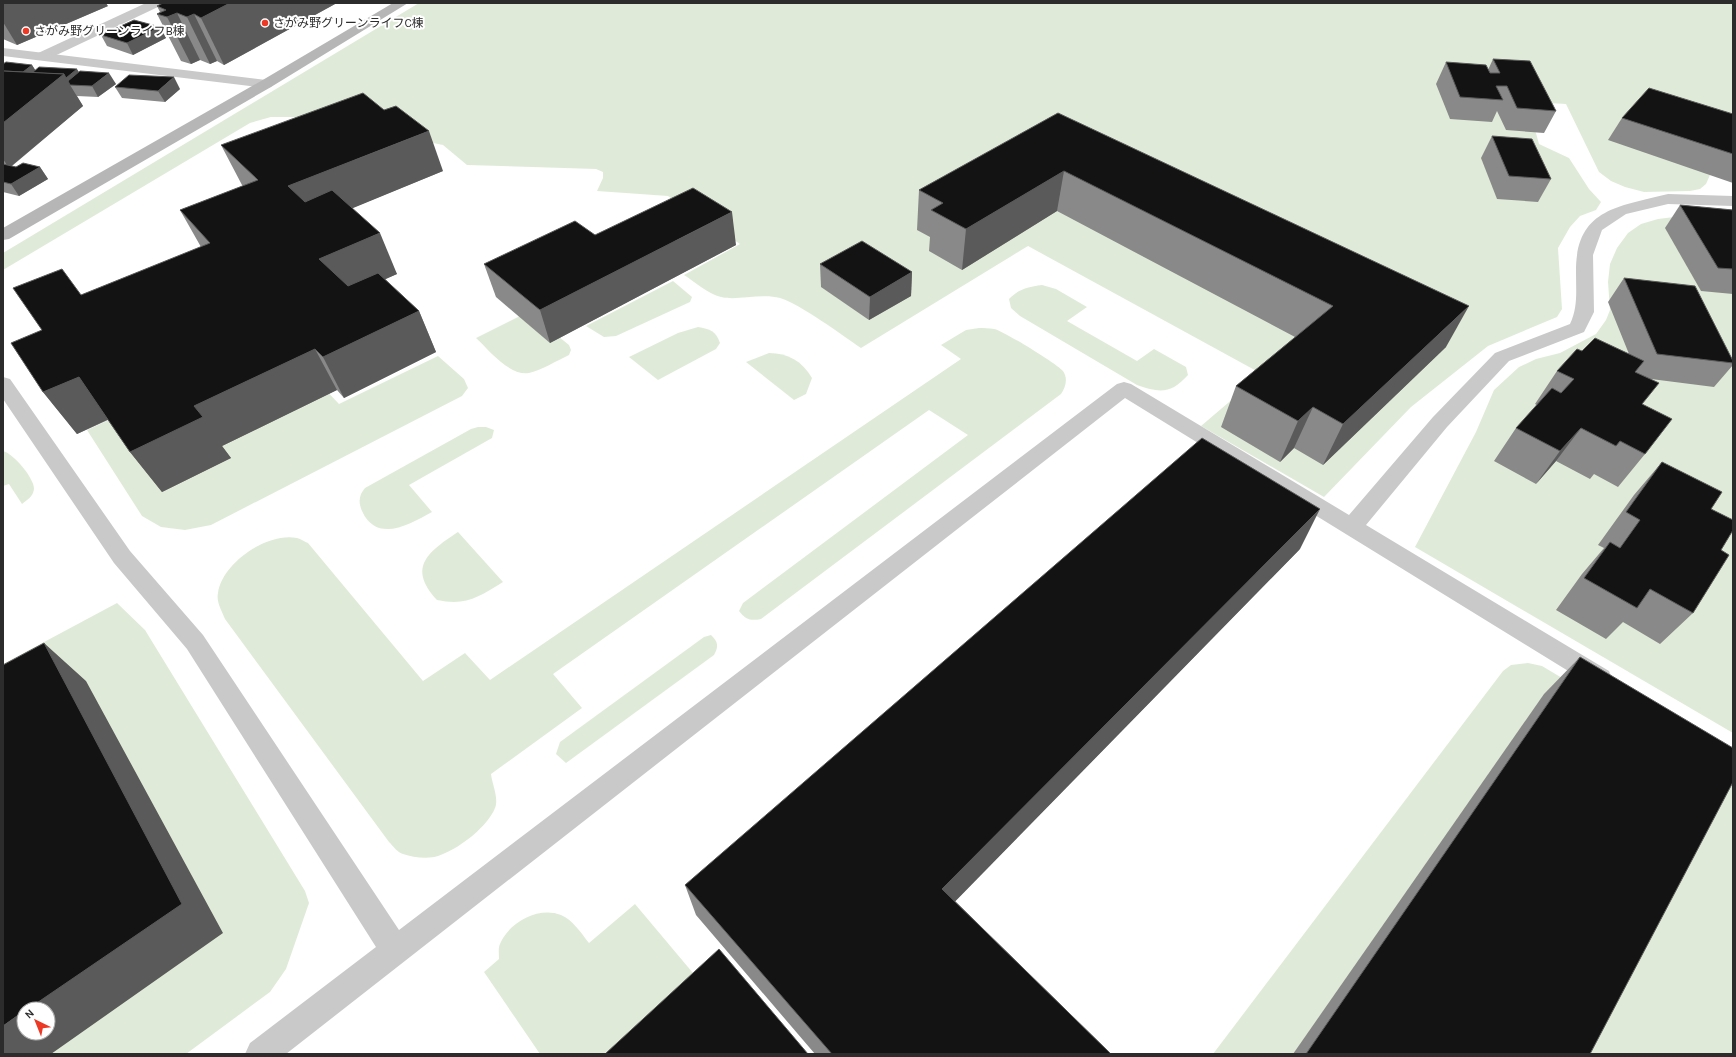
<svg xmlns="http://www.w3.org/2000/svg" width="1736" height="1057" font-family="Karla,'Noto Sans JP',sans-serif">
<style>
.green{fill:#dfebd8;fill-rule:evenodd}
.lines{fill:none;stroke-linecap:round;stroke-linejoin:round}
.lane{fill:#c9c9c9;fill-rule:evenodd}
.street{fill:#c9c9c9;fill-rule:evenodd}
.secondary{fill:#b6b6b6;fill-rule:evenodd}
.wall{fill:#898989}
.shaded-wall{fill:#5a5a5a}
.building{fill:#131313;stroke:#5a5a5a}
.poi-dot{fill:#eb3925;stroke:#fff;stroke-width:1.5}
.labels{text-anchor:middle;stroke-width:4;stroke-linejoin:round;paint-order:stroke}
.far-poi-label{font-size:12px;fill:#2c2c2c;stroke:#fff;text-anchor:start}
</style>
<rect width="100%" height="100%" fill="#fff"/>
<g class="green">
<path d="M419,3H1733V161L1726,159L1710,175L1706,184L1700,189L1690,191L1644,192L1625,187L1611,181L1599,172L1566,104L1548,103L1534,126L1539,144L1569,158L1589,189L1601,202L1596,210L1580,216L1570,227L1558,248L1562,309L1557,317L1488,346L1411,407L1324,497L1201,426L1262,374L1028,246L861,348C840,334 802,305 780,298C762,293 736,301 721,297C708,294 695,282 684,275L740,244L668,196L597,191L603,178V172L596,169L467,165L443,145L307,117H271L250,123L3,270V253Z"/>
<path d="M1682,216L1733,218V733L1415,547L1476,432L1494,390L1519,367L1536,359L1560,353L1596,334L1606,320L1610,310L1608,282L1610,264L1617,248L1628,233L1641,224L1658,219Z"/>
<path d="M673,281L692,297L690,302L616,336L604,337L586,326Z"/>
<path d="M1042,285L1056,289L1087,307L1067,321L1137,361L1154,349L1186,367L1188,375C1171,394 1160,393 1137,385L1020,316L1011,308L1009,299C1019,289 1027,287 1042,285Z"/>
<path d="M528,312L569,345L571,350L569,355C558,360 540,371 529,373C509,376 489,350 476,338Z"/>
<path d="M698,327C710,329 716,331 720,343L716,349L658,380L629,357L678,333Z"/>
<path d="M979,328C984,328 989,328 994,329C1002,330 1057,364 1063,371C1068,378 1066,387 1061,394L761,619C751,621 746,620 739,611L743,603L968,435L929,410L553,674L582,708L491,774C492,784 499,798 495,808C488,826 461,847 443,854C431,860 415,858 403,854C398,853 393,846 389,842L225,619C222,611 216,602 218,593C222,563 267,532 297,538C301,539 305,542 308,543L423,681L465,653L490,680L961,359L941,345L966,330Z"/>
<path d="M280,342L339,404L438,356L464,379L468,388L462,396L211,525L185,530L161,527L142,516L87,430Z"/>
<path d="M769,353C788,353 802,361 812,378L806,394L794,400L746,362Z"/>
<path d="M478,427H486L494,430L492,438L409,485L432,512C410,524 377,544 362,511C358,502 359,495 365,488L471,429Z"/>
<path d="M3,451C13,453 35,479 34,489C33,497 27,500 22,504L9,484L3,486Z"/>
<path d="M458,532L503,582C479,597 466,606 437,600C407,567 428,552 458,532Z"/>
<path d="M117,603L145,630L305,891L309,903L286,969L270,992L186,1054H3V664ZM24,1009H48V1033H24Z"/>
<path d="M711,635C718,642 719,646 714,655L566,763L556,754L560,742L704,637Z"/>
<path d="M1528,663L1542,666L1733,780V1054H1213L1503,671L1511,665Z"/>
<path d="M635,904L761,1054H540L484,972L499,959C499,954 498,948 500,944C509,922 539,906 561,915C573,920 581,933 589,943Z"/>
</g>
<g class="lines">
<g class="lane">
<path d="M146,3H162L160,6L46,60H36L34,57L36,54Z"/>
<path d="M1668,194L1733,196V206L1668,204L1626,214L1602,230L1593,255L1594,312L1584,332L1509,361L1447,427L1366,525L1609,671L1612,678L1609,685L1600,689L1591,685L1125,398L286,1054H245L250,1043L376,947L187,649L114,563L3,399V377L10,379L130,551L203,635L399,930L1117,384L1124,382L1131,384L1349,515L1433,417L1495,353L1570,324C1578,307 1576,292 1576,273C1575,209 1617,207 1668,194Z"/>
</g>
<path class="street" d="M3,48L266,80L271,81L273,84L271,87L266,88L3,56Z"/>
<path class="secondary" d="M393,3H408L271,87L9,239L3,240V228L261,81Z"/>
</g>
<g class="wall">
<path d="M3,3L108,6L17,45L3,39Z"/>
<path d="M163,3H335V4L224,65L217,61L210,64L200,60L191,64L181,61L157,14L160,12L157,6Z"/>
<path d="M160,27L166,38L133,55L107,46L101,35Z"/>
<path d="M1493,59L1556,111L1544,133L1506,130L1497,111L1492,122L1450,119L1436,84L1446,62L1488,70Z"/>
<path d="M3,64L32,65L35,70L79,72L116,84L98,97L77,96L83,106L12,166L16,167H40L48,179L19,196L3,192Z"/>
<path d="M115,87L180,89L165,102L122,98Z"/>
<path d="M1058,113L1446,347L1323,465L1294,448L1280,462L1221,427L1236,386L1295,337L1057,211L962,270L929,251L930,237L917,230L919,190Z"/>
<path d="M1733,114V183L1608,140L1622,118Z"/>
<path d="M1492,136L1551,179L1538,202L1497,199L1481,158Z"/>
<path d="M221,145L443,171L352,208L397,274L385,279L419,311L436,352L344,398L337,390L222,446L231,458L162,492L130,452L108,420L77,434L43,392L42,330L81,295L201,247L180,210L243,186L242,185Z"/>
<path d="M1680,205L1733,210V294L1701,291L1665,228Z"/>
<path d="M595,235L736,245L550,343L496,297L484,264Z"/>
<path d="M820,264L912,272L911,296L869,320L821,287Z"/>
<path d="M1624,278L1733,361V365L1714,387L1651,379L1642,404L1645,454L1618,487L1594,474L1590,479L1556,461L1536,484L1494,461L1516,428L1537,405L1535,404L1557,371L1582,351L1629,354L1608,302Z"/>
<path d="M1662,462L1711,509L1721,550L1693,613L1660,644L1623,622L1606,639L1556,610L1582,574L1604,548L1598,545L1634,495Z"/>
<path d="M1300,549L955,901L1111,1054H815L696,915L685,885Z"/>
<path d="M1580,657L1590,1054H1293L1544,694Z"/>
</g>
<g class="shaded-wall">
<path d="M3,3H106L108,6L17,45L3,22Z"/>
<path d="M230,3H335V4L224,65L201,18Z"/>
<path d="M177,13L200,60L191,64L167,17Z"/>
<path d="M194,14L217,61L210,64L187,17Z"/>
<path d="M160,27L166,38L133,55L127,43Z"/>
<path d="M32,65L39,76L9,82Z"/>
<path d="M77,69L84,80L70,85L83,106L9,168L3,159V123L64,74Z"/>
<path d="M109,73L116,84L98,97L92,86Z"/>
<path d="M174,77L180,89L165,102L158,91Z"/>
<path d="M429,131L443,171L307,227L288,186Z"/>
<path d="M40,167L48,179L19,196L11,184Z"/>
<path d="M1064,171L1057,211L962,270L966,229Z"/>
<path d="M732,212L736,245L550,343L540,310Z"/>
<path d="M380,233L397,274L339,300L319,259Z"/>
<path d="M912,272L911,296L869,320L870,297Z"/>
<path d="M1469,306L1446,347L1323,465L1343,424Z"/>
<path d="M419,311L436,352L344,398L323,357Z"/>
<path d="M315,349L337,390L222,446L231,458L162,492L130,452L194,406Z"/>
<path d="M79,377L111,418L77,434L43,392Z"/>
<path d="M1313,407L1294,448L1280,462L1298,421Z"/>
<path d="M1581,428L1556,461L1536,484L1560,451Z"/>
<path d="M1320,509L1300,549L938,919L942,889Z"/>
<path d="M44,643L86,681L223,933L51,1054H3V1026L24,1011V1033H48V1009H28Z"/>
</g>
<g class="building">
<path d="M163,3H230L201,18L194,14L187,17L177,13L167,17L157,14L166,10L157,6Z"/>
<path d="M134,20L160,27L127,43L101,35Z"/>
<path d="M1493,59L1530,61L1556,111L1517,108L1507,86H1496L1503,100L1460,97L1446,62L1486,65L1490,73H1500Z"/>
<path d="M6,62L32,65L23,72L3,71V64Z"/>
<path d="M39,67L77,69L66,78L64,74L32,73Z"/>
<path d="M3,71L64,74L3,123Z"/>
<path d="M80,71L109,73L92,86L70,85L68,81Z"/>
<path d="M129,75L174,77L158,91L115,87Z"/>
<path d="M1649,88L1733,114V154L1622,118Z"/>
<path d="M363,93L384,110L396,106L429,131L288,186L305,202L332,190L380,233L319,259L348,286L378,273L419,311L323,357L315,349L194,406L203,417L130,452L79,377L43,392L11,343L42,330L13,288L62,269L81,295L210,243L180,210L258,180L221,145Z"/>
<path d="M1058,113L1469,306L1343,424L1313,407L1298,421L1236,386L1333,306L1064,171L966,229L931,210L943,203L919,190Z"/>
<path d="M1492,136L1532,139L1551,179L1509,176Z"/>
<path d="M23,163L40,167L11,184L3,182V164L16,167Z"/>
<path d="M693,188L732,212L540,310L484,264L575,221L595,235Z"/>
<path d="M1680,205L1733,210V269L1718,268Z"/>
<path d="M862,241L912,272L870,297L820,264Z"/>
<path d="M1624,278L1695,286L1733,361V363L1657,354Z"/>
<path d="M1595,338L1644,361L1635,372L1659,383L1642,404L1672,419L1645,454L1620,441L1616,446L1581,428L1560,451L1516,428L1552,388L1561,393L1574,379L1557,371L1577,349L1582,351Z"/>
<path d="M1202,438L1320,509L942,889L1111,1054H832L685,885Z"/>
<path d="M1662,462L1722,492L1711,509L1733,520V530L1721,550L1729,555L1693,613L1650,589L1637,608L1584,578L1610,542L1620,548L1640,520L1626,512Z"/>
<path d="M44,643L182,904L28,1009H24V1011L3,1026V665Z"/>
<path d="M1580,657L1733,748V782L1590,1054H1306Z"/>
<path d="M719,949L808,1054H605Z"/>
</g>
<g class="poi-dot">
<circle cx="265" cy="23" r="4"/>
<circle cx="26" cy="31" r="4"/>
</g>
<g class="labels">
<g class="far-poi-label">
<text x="273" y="27">さがみ野グリーンライフC棟</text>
<text x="34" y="35">さがみ野グリーンライフB棟</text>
</g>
</g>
<rect width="1736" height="1057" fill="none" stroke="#2c2c2c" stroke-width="8"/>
<g transform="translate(36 1021) rotate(317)"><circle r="19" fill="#ffffff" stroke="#ababab"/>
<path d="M0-3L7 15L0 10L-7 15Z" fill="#eb3925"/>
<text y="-6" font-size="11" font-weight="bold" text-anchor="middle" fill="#2c2c2c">N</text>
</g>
</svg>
